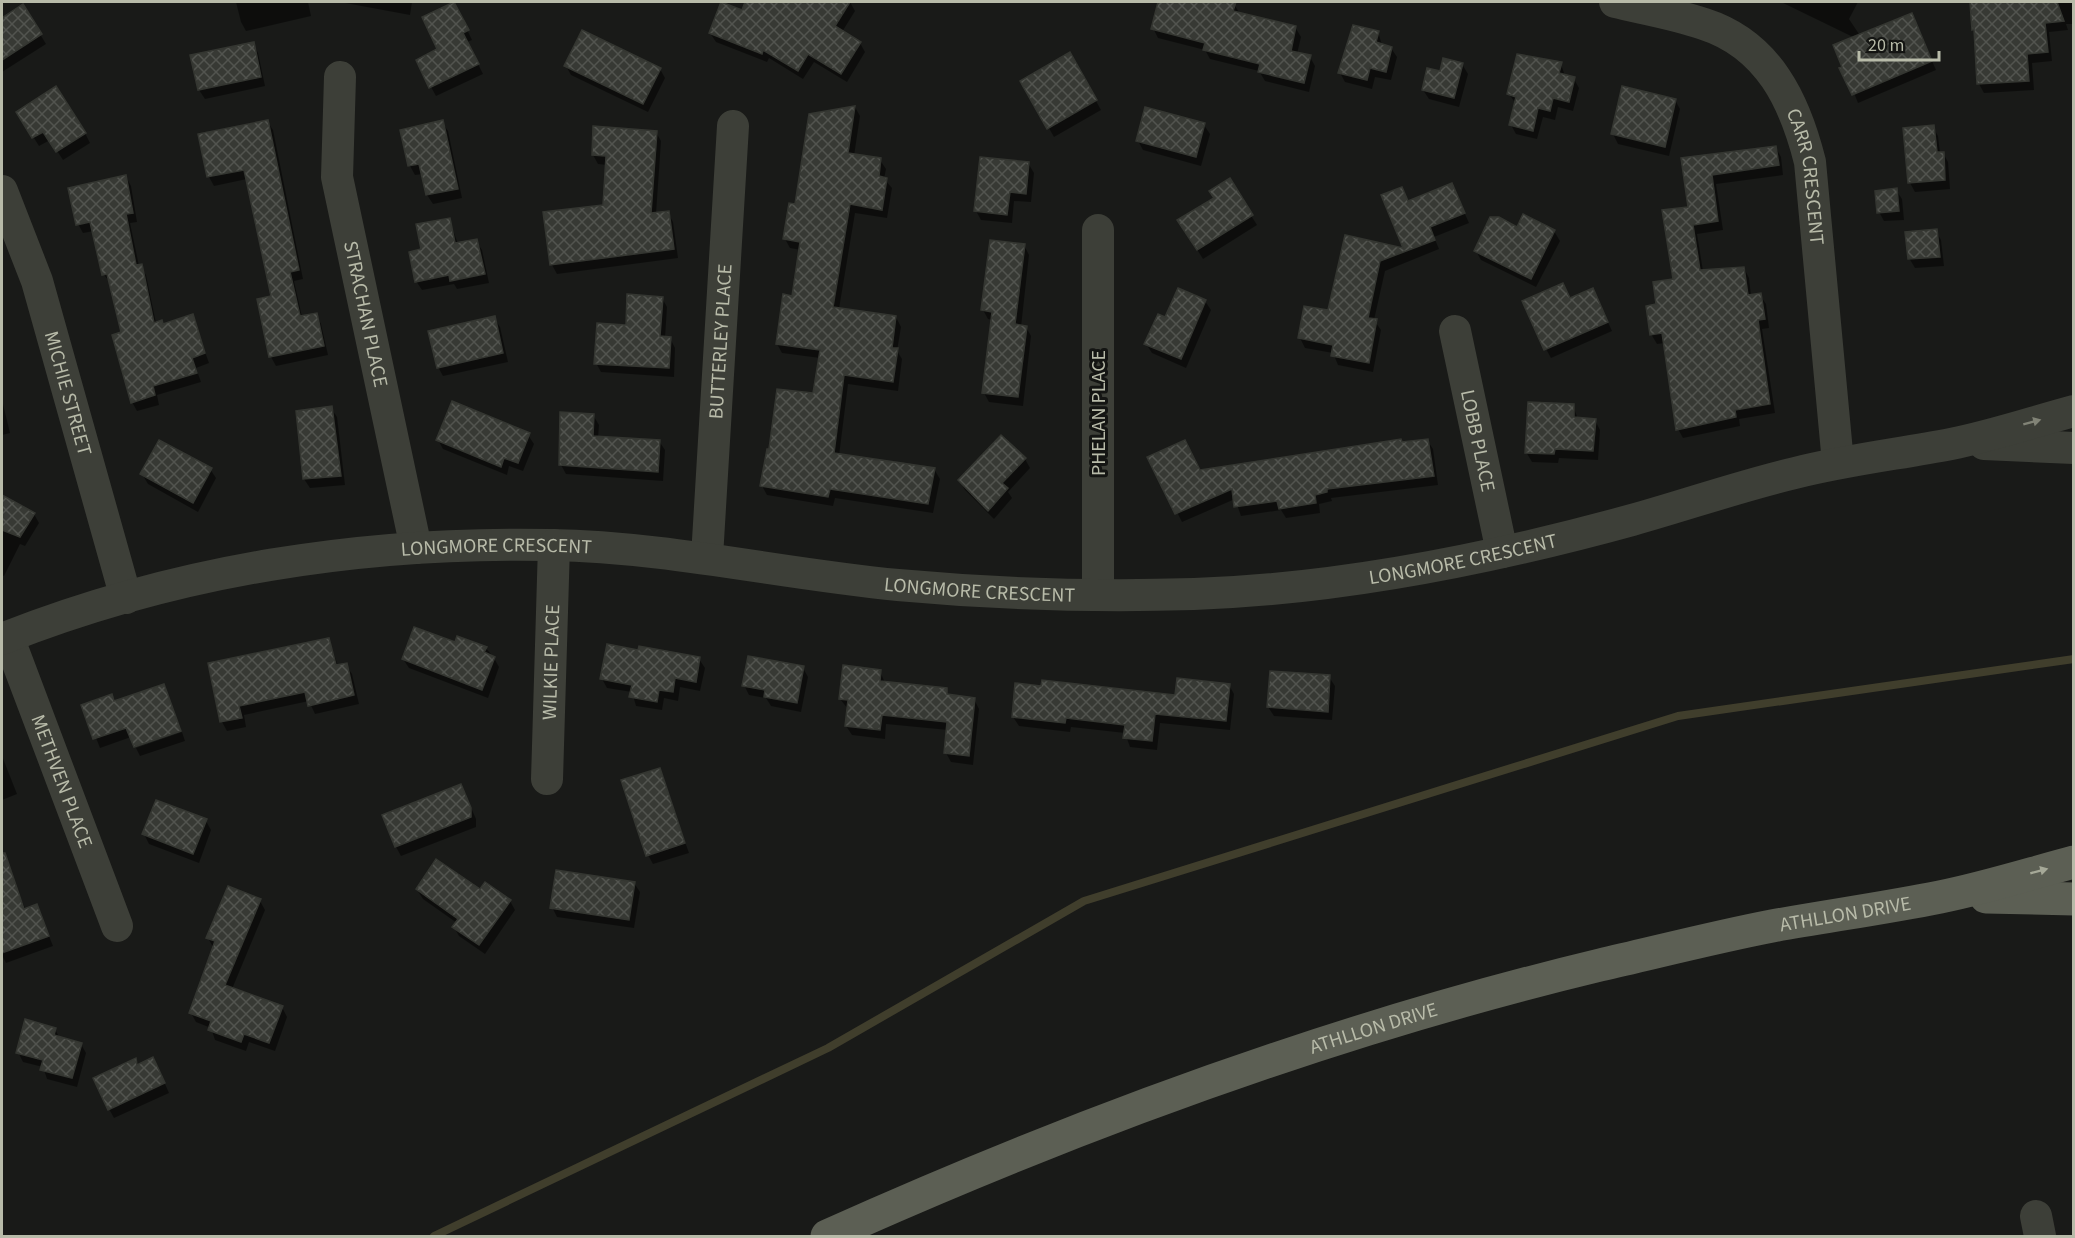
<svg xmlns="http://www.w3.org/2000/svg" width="2075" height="1238" font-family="'Source Sans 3',sans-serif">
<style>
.shadow{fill:#0007}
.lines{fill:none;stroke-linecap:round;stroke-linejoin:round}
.stream{stroke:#403e2c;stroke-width:8}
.building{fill:url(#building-cross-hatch);stroke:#343631;stroke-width:1.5}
.minor{stroke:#3d3f38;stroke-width:32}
.major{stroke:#5c5f54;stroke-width:33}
.oneway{fill:#818376}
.oneway2{fill:#a6a998}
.labels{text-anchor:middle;stroke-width:6;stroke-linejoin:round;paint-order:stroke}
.street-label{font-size:20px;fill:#b8bba9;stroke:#141513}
</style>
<defs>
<pattern id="building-cross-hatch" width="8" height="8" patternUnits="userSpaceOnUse" patternTransform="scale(1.5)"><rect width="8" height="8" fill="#373934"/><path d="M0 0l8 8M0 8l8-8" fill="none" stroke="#52544f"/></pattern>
</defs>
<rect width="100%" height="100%" fill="#191a18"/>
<g class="shadow">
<path d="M236,2H308L311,16L246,31L241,22Z"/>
<path d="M340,2H412L410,15Z"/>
<path d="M747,2H850L855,11L842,32L860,43L865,52L847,82L814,62L803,79L769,58L767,62L716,42L710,33L743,12Z"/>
<path d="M1160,2H1223L1234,4L1240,14L1295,27L1301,37L1297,54L1310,57L1315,66L1309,92L1265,81L1259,71L1210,59L1205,50L1158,38L1153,28Z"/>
<path d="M1781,2H1858L1849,19L1861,37L1912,15L1936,70L1858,103L1844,68L1853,37Z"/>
<path d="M1971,2H2074L2073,24H2066L2068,30L2049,32L2052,61L2032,63L2034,90L1984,93L1979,84Z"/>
<path d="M23,6L46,44L2,72V20Z"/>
<path d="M459,13L472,40L467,42L483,74L436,96L431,87L439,50Z"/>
<path d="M1378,32L1382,45L1391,48L1397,57L1391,80L1375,77L1372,89L1345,82L1340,73Z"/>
<path d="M253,43L258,53L265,86L205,99L199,90Z"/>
<path d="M1070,54L1101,110L1054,137L1022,81Z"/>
<path d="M1462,64L1468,74L1459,107L1429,99L1423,90L1441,73Z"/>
<path d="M1561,64L1565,76L1574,79L1579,88L1573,111L1558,107L1555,120L1543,117L1537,139L1516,134L1511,125L1516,104L1509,94Z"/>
<path d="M566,66L660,69L665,78L648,112L571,75Z"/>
<path d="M1675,100L1680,109L1669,156L1618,144L1613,134Z"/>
<path d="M855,107L860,116L854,156L880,160L886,169L884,179L892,188L887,218L855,213L839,309L896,317L901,327L897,351L902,359L898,391L848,384L839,456L934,469L940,479L933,513L835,498L833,506L767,495L762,486L814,395L820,358L782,353L777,344L794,297L801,250L790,248L785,239L796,205Z"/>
<path d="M18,113L85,133L90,143L63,160L50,140L39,146Z"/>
<path d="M267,121L273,130L303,279L294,281L302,317L316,314L321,324L328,355L276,366L271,357L258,300L273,297L247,179L214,186L209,177L200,135Z"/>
<path d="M442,122L448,131L462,198L433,204L427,195L423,174L415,175L410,166L402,131Z"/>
<path d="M1204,125L1210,134L1201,166L1143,150L1138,141Z"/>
<path d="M1933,127L1938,136L1940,153H1943L1948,162L1950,189L1915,192L1910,183L1904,129Z"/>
<path d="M656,132L661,141L656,214L668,213L673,222L678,258L557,274L552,265L604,206L607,165L598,164L593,155Z"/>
<path d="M1776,148L1781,157L1783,175L1716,184L1723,230L1697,234L1703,271L1744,268L1749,278L1751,296L1760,295L1766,304L1769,328L1762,329L1775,413L1739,419L1740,426L1683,438L1678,429L1665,343L1657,344L1651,334L1658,306L1674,280L1689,208L1683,160Z"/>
<path d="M1028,163L1034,173L1031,202L1014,201L1012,223L981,220L976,211Z"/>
<path d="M126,177L131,186L137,222L130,223L139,266L146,275L156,323L163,325L192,316L209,363L196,368L201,382L157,395L159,405L137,411L132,402L123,333L111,283L103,274L94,231L83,233L78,224Z"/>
<path d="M1229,180L1257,225L1203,259L1185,230Z"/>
<path d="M1452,185L1469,223L1434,237L1439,249L1385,271L1374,320L1381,330L1373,372L1338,365L1333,353L1305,348L1300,338L1330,312L1346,237L1406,250L1408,202Z"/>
<path d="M1896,190L1902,199L1904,220L1884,221L1879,212Z"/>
<path d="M449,219L458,244L476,241L482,250L489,283L457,289L454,284L422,290L416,281L423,250Z"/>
<path d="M1554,231L1560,241L1536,287L1481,260L1476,251Z"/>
<path d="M1936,231L1941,240L1944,266L1915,268L1909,258Z"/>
<path d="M1024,245L1029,255L1021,327H1026L1031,336L1023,406L989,402L984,393L992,320L988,319L983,310Z"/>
<path d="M1593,290L1612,331L1551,358L1546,349L1570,300Z"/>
<path d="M662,298L667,307L665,338H670L675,348L674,377L601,372L596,363L627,327Z"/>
<path d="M1205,301L1211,310L1186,368L1152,353L1146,344Z"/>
<path d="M494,318L500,327L508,362L443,376L438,367Z"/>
<path d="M2,400L10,433L2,435Z"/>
<path d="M1573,406L1578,419L1595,420L1600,430L1598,460L1559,458L1558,463L1532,462L1526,452Z"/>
<path d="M331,408L337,417L345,485L310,488L304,479L298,412Z"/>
<path d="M593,415L599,425L598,438L659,441L665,450L663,481L566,474L561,465Z"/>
<path d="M528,435L534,444L523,471L509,466L507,475L443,449L438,440Z"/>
<path d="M1427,440L1433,449L1438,485L1331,498L1332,501L1319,504L1320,513L1286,518L1281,510L1241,516L1235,499L1182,522L1149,457L1200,471L1322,451Z"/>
<path d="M1025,459L1030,468L1008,492L1012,498L994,519L965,490L960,481Z"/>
<path d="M210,469L216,478L198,512L148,484L142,474Z"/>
<path d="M2,497L34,514L39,523L25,546L20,544L4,576L2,575Z"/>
<path d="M329,640L338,666L346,665L352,674L359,704L315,714L309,701L244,715L246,727L227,731L222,722L210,664Z"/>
<path d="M456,644L486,648L494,658L499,667L488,698L409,668L403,659Z"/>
<path d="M639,652L699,659L705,668L700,691L680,687L678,701L664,698L662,710L636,706L632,692L607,688L602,679Z"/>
<path d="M844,667L880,671L885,683L946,690L950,696L974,699L979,709L973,765L951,762L946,753L948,730L886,724L885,739L852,735L846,726L848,709L840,699Z"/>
<path d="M803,668L808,677L801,712L771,706L766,698L749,695L744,685Z"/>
<path d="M1329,677L1335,686L1332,720L1274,716L1268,707Z"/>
<path d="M1229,685L1234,694L1230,730L1160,723L1157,750L1130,747L1125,733L1071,727L1070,732L1019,726L1013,717L1177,697Z"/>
<path d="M163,686L181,729L135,745L131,737L100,748L83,705L112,696L115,702Z"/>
<path d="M182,732L185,741L140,756L136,748Z"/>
<path d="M2,756L17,794L2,800Z"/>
<path d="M659,769L689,853L653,864L648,855Z"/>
<path d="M461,785L476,819V827L401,856L396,847Z"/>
<path d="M206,821L211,830L199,863L149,844L144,834Z"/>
<path d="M634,883L640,892L634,928L557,917L552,907Z"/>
<path d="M14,884L26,910L37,906L53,946L6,963L2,955V889Z"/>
<path d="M417,890L480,891L510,901L515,910L485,954L459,936L454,927L457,923L423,899Z"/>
<path d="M260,901L265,910L232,989L282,1007L287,1017L275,1051L249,1042L246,1051L215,1040L211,1028L196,1022L191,1013L213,947L208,938Z"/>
<path d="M55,1029L60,1039L81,1044L86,1053L77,1087L47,1079L43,1067L23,1062L18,1052Z"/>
<path d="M136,1060L139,1066L158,1068L169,1093L114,1118L109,1109Z"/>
</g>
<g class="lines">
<path class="stream" d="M434,1236L828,1048L1084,901L1678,716L2074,659"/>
</g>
<g class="building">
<path d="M454,2L469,30L463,33L479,64L429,88L416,60L437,49L422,17Z"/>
<path d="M721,2L742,10L745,2H850L835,26L861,42L841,74L808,54L798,71L763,50L762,54L709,33Z"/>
<path d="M1158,2H1236L1233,11L1296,26L1291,51L1311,55L1304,83L1258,72L1260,64L1203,50L1205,43L1151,29Z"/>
<path d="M1970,2H2057L2064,21L2045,23L2048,52L2027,54L2029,81L1977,84L1974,29L1972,30Z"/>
<path d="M23,4L42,34L2,60V18Z"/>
<path d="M1912,13L1932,61L1852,95L1839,68L1842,67L1833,45Z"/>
<path d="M1353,25L1379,31L1376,42L1392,47L1386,72L1370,68L1367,80L1338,73Z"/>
<path d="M582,30L661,68L643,104L564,66Z"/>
<path d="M254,42L261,77L198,90L190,55Z"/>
<path d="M1070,52L1097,100L1047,129L1020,81Z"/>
<path d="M1517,54L1562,62L1559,73L1575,77L1569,102L1553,98L1550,111L1538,108L1533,131L1509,125L1516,97L1507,94Z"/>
<path d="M1443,58L1463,63L1454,98L1422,90L1427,68L1440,71Z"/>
<path d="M56,86L86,133L56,152L43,132L32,138L16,112Z"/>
<path d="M1622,86L1676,99L1665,147L1611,134Z"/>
<path d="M855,106L848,153L881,158L879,176L887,178L882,210L850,204L833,307L896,316L892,348H898L893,382L844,375L834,453L935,468L928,504L830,489L828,497L760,486L767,449H769L777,389L813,393L820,350L776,344L783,294L792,296L800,242L783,239L789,203L795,204L809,114Z"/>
<path d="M1145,107L1205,123L1196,157L1136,141Z"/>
<path d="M268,120L299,270L290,272L300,316L317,313L324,346L269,357L257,299L271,296L244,170L207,177L198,134Z"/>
<path d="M443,120L458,189L426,195L419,164L408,166L400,130Z"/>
<path d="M1934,125L1937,152H1944L1945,180L1908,183L1903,128Z"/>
<path d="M593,126L657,131L651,213L669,211L674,249L550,265L543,212L603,205L606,156L592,155Z"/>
<path d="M1776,146L1779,165L1712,175L1718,221L1693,225L1700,270L1744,267L1748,295L1761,293L1765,319L1758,320L1770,404L1735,410L1736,417L1676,430L1662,333L1650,335L1646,306L1656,304L1653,282L1673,279L1662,210L1688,207L1681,158Z"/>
<path d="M980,157L1029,162L1026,194L1010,192L1007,215L974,211Z"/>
<path d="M126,175L133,213L126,214L136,265L142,264L154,323L162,320L163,324L193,314L205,353L192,358L197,373L153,386L155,395L131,403L112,335L121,332L107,274L102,275L90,222L76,225L68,188Z"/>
<path d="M1230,178L1253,215L1197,250L1177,220L1214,198L1209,191Z"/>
<path d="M1452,183L1465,213L1430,227L1435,240L1380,261L1368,318L1377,319L1369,363L1331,356L1333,345L1298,338L1304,306L1328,310L1345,235L1403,248L1381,195L1402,187L1408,201Z"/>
<path d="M1897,188L1899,211L1877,213L1875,191Z"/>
<path d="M1523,214L1555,230L1531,279L1474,251L1490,217H1499L1517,227Z"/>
<path d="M450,218L455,243L477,239L485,274L450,281L449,275L415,282L409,252L421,249L416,224Z"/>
<path d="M1937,229L1940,257L1908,259L1905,232Z"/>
<path d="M990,240L1025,244L1015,324L1027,326L1018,397L982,393L992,312L981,310Z"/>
<path d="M1563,283L1570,298L1593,288L1608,322L1544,350L1522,301Z"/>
<path d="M1178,288L1206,300L1181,359L1144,344L1158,314L1165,317Z"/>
<path d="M627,294L663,297L660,336L671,337L669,368L594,364L597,323L626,325Z"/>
<path d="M495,316L503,353L437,368L428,331Z"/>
<path d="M452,401L530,433L518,463L504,458L501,467L436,440Z"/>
<path d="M1528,402L1574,404V417L1596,419L1593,451L1555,449L1554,454L1525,453Z"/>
<path d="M332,406L341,476L303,479L296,411Z"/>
<path d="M560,412L594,414L593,436L660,440L658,472L559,465Z"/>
<path d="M1001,435L1026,458L1002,483L1008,488L988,511L958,480Z"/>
<path d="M1401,439L1402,442L1428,439L1434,476L1327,489V492L1315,495L1316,503L1279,509L1277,501L1234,507L1232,489L1175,514L1147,457L1185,440L1200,470Z"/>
<path d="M159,440L212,468L193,503L140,474Z"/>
<path d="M2,495L35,513L20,537L2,530Z"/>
<path d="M414,627L455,642L457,636L487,647L484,652L495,657L482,690L402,659Z"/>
<path d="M329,638L336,665L347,663L354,695L308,706L305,692L239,706L242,718L220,722L208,663Z"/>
<path d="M607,644L638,650L639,646L700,657L696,682L675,678L673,692L659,690L657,702L629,697L632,685L600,679Z"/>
<path d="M748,656L804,666L797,703L764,697L765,690L742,686Z"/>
<path d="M843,665L881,670L880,681L947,688V694L975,698L969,756L944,753L947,722L882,715L880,730L845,726L848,700L839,699Z"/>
<path d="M1270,671L1330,675L1328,712L1267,707Z"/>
<path d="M1177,678L1230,684L1226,721L1155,714L1152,741L1123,738L1125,725L1066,718L1065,723L1012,717L1015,683L1041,686L1042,680L1175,695Z"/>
<path d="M164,684L181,731L134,747L126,728L93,739L81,705L112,694L114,701Z"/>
<path d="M660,768L685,843L646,856L621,780Z"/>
<path d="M461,784L471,808V817L395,847L382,815Z"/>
<path d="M156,800L207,819L193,854L142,834Z"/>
<path d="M2,853H5L24,909L37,904L49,936L2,953Z"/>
<path d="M436,859L480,889L485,882L511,900L479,945L452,927L458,919L416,889Z"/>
<path d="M556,870L635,882L629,920L550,908Z"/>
<path d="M228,886L261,899L225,985L283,1006L269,1043L244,1034L241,1042L208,1030L211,1021L189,1013L215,941L206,938Z"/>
<path d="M25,1019L56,1028L54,1035L82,1043L72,1078L40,1070L43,1060L16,1053Z"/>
<path d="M153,1057L165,1083L108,1110L93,1078L136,1058L137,1065Z"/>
</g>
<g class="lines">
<g class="minor">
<path id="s1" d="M1615,2C1645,9 1675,14 1704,24C1769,45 1795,102 1810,162L1838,463"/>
<path id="s2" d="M340,77L337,177L416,548"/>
<path id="s3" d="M2,191L37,281L126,598"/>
<path d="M1098,230V595"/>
<path id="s4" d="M1455,331L1502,552"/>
<path d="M1984,444L2074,448"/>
<path id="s5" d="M707,557L733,126"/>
<path id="s6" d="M8,637L117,926"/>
<path id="s7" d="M2,639C176,570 364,541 551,545C668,547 782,574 898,585C996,594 1095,597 1194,594C1342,589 1490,559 1632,520C1686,505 1740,486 1795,473C1846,460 1899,454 1951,444C1992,436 2033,422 2074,411"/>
<path id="s8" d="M547,779L554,545"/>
<path d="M2036,1216L2040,1236"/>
</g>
<g class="major">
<path d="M1986,897L2074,899"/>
<path id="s9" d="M827,1236C1076,1124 1334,1029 1600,965C1657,952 1715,937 1772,926C1828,916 1885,908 1940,897C1985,888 2029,874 2074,862"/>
</g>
</g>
<defs><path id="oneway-solid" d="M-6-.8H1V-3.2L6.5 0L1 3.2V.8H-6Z" transform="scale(1.5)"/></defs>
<use class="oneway" href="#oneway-solid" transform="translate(2032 422) rotate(-15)"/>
<use class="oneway2" href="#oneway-solid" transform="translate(2039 871) rotate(-15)"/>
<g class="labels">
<g class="street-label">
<text dy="7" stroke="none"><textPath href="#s1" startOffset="288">CARR CRESCENT</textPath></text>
<text dy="7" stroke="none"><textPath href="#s2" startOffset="240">STRACHAN PLACE</textPath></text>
<text dy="7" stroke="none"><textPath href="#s5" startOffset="216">BUTTERLEY PLACE</textPath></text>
<text dy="7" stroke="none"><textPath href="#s3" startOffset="213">MICHIE STREET</textPath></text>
<text transform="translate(1098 413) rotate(-90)" y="7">PHELAN PLACE</text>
<text dy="7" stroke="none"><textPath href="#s4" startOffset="112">LOBB PLACE</textPath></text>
<text dy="7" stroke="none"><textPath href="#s7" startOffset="506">LONGMORE CRESCENT</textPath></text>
<text dy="7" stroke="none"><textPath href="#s7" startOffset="1478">LONGMORE CRESCENT</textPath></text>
<text dy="7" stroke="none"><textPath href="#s7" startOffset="992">LONGMORE CRESCENT</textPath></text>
<text dy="7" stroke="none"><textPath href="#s8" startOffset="117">WILKIE PLACE</textPath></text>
<text dy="7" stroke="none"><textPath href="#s6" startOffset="154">METHVEN PLACE</textPath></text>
<text dy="7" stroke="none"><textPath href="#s9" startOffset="1071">ATHLLON DRIVE</textPath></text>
<text dy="7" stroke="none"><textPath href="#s9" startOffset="585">ATHLLON DRIVE</textPath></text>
</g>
</g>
<rect width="2075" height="1238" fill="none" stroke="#b8bba9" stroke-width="6"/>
<path d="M1859 51v9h80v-9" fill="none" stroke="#b8bba9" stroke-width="3"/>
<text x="1868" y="51" font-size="18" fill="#b8bba9" stroke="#141513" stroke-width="4.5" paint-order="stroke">20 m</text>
</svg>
